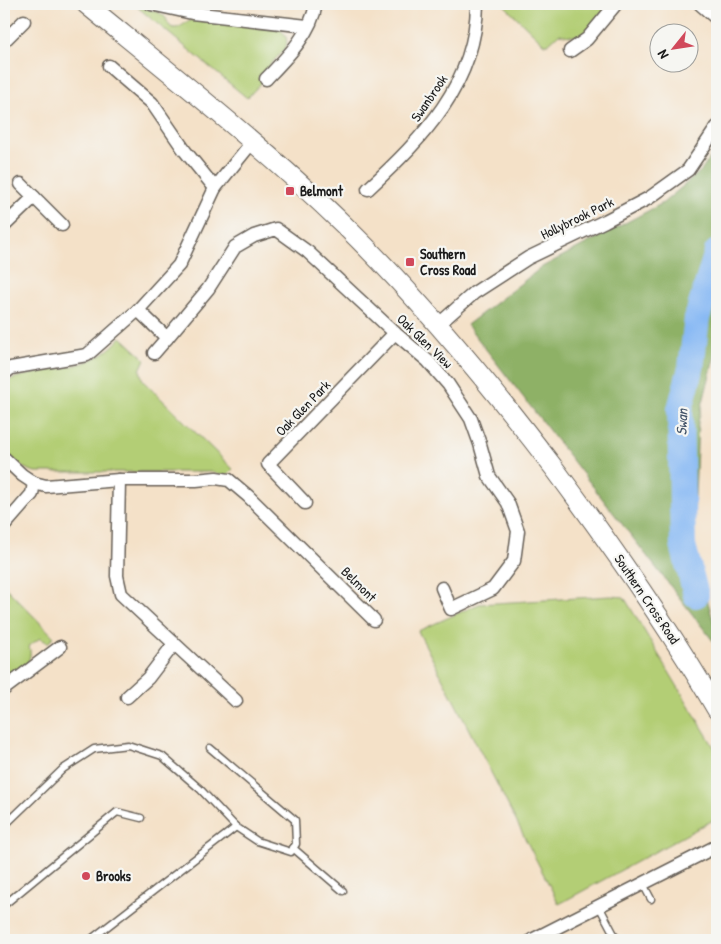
<svg xmlns="http://www.w3.org/2000/svg" width="721" height="944" font-family="'Patrick Hand',sans-serif">
<style>
.green{fill:#b3ce74;stroke:#687548}
.forest{fill:#8eb166;stroke:#556641}
.lines{fill:none;stroke-linecap:round;stroke-linejoin:round}
.river{stroke:#88b9f4;stroke-width:26}
.lane-casing{stroke:#686158;stroke-width:9}
.street-casing{stroke:#686158;stroke-width:15}
.secondary-casing{stroke:#686158;stroke-width:21}
.lane{stroke:#fff;stroke-width:6}
.street{stroke:#fff;stroke-width:12}
.secondary{stroke:#fff;stroke-width:19}
.poi-dot{fill:#d1495b;stroke:#f6f6f2;stroke-width:2}
.labels{text-anchor:middle;stroke-width:4.5;stroke-linejoin:round;paint-order:stroke}
.street-label{font-size:14px;fill:#1c1c1c;stroke:#f6f6f2}
.poi-label{font-size:14px;font-weight:bold;fill:#1c1c1c;stroke:#f6f6f2;text-anchor:start}
.water-label{font-size:15px;font-style:italic;fill:#425368;stroke:#f6f6f2}
</style>
<rect width="100%" height="100%" fill="#f6f6f2"/>
<filter id="ink" filterUnits="userSpaceOnUse"><feTurbulence type="fractalNoise" baseFrequency=".02" numOctaves="2"/><feDisplacementMap in="SourceGraphic" scale="10" xChannelSelector="R" yChannelSelector="G"/><feConvolveMatrix kernelMatrix="1 2 1 2 8 2 1 2 1" color-interpolation-filters="sRGB"/></filter>
<filter id="wash" filterUnits="userSpaceOnUse"><feTurbulence type="fractalNoise" baseFrequency=".0096" numOctaves="4" result="noise"/><feDisplacementMap in="SourceGraphic" scale="20" xChannelSelector="R" yChannelSelector="G"/><feGaussianBlur stdDeviation="1.12" result="paint"/><feColorMatrix in="noise" values="0 0 0 0 0 0 0 0 0 0 0 0 0 0 0 0 0 1.4 0 .05"/><feComposite in="paint" operator="in"/></filter>
<g filter="url(#wash)">
<rect width="100%" height="100%" fill="#f4e1c8"/>
<g class="green">
<path d="M503,4H608C601,13 591,32 578,36C573,37 565,35 559,34L548,44H544Z"/>
<path d="M136,6C144,9 158,10 164,16C168,19 167,27 174,28C180,29 186,21 193,20L277,28C286,33 289,39 285,49L258,77L262,82L247,98Z"/>
<path d="M121,337L145,359L140,370L143,381L233,469L226,476L211,472H35L24,468L4,451V383C14,377 26,375 37,373C71,366 98,365 121,337Z"/>
<path d="M4,586L54,637L48,643L40,638L29,646C35,665 17,671 4,680Z"/>
<path d="M611,596L624,597L717,752V818L559,904L418,631L479,604Z"/>
</g>
<path class="forest" d="M717,147V347L698,422L693,546L717,635V646L467,325L542,267L663,203L702,170Z"/>
<g class="lines">
<path class="river" d="M696,595L683,545L680,409L691,368L697,318L717,252"/>
</g>
</g>
<g filter="url(#ink)">
<g class="lines">
<defs>
<g id="lane">
<path d="M4,826L63,769L94,749L128,745L162,756L200,789L236,827L257,841L291,852L296,844L295,820L210,748"/>
<path d="M293,848L343,891"/>
<path d="M643,884L651,899"/>
<path d="M4,905L117,812L141,818"/>
<path d="M599,906L617,940"/>
<path d="M90,940L236,827"/>
</g>
<g id="street">
<path d="M151,4L192,13L307,26"/>
<path d="M700,4L717,19"/>
<path d="M4,41L24,21"/>
<path d="M570,51L587,39L616,4"/>
<path d="M109,66L152,103L185,151L215,188L253,141"/>
<path d="M266,79C286,58 311,34 316,4"/>
<path d="M21,184L62,225"/>
<path d="M368,189C423,138 476,84 477,4"/>
<path d="M4,226L34,197"/>
<path d="M138,310L167,338L208,289L235,247L254,236L276,229L308,252L395,333L428,361L448,384L471,419L480,444L489,476L508,503L518,531L514,561L493,589L451,609L442,588"/>
<path d="M439,324L474,293L528,258L605,221L649,198L688,170L717,127"/>
<path d="M154,353L167,338"/>
<path d="M4,374L11,368L87,355L138,310L179,265L215,188"/>
<path d="M4,458L22,475L34,483L46,486L119,480H196L216,478L229,480L248,496L374,620"/>
<path d="M119,480L117,576L121,594L236,701"/>
<path d="M305,503L268,464L395,333"/>
<path d="M4,526L32,494L34,483"/>
<path d="M4,689L60,647"/>
<path d="M127,697L148,678L174,644"/>
<path d="M532,940L717,846"/>
</g>
<path id="secondary" d="M86,4C174,76 263,146 344,225C422,301 491,385 557,472C614,549 669,627 717,710"/>
</defs>
<use href="#lane" class="lane-casing"/>
<use href="#street" class="street-casing"/>
<use href="#secondary" class="secondary-casing"/>
<use href="#lane" class="lane"/>
<use href="#street" class="street"/>
<use href="#secondary" class="secondary"/>
</g>
</g>
<g class="poi-dot">
<rect x="285" y="186" width="10" height="10" rx="2.5"/>
<rect x="405" y="257" width="10" height="10" rx="2.5"/>
<circle cx="86" cy="876" r="5"/>
</g>
<g class="labels">
<g class="street-label">
<text transform="translate(429 98) rotate(-56)" y="5">Swanbrook</text>
<text transform="translate(577 218) rotate(-26)" y="5">Hollybrook Park</text>
<text transform="translate(425 341) rotate(44)" y="5">Oak Glen View</text>
<text transform="translate(303 408) rotate(-46)" y="5">Oak Glen Park</text>
<text transform="translate(359 584) rotate(45)" y="5">Belmont</text>
<text transform="translate(647 599) rotate(56)" y="5">Southern Cross Road</text>
</g>
<g class="poi-label">
<text x="300" y="196">Belmont</text>
<text x="420" y="259">Southern<tspan x="420" dy="16">Cross Road</tspan></text>
<text x="96" y="881">Brooks</text>
</g>
<g class="water-label">
<text transform="translate(682 422) rotate(-88)" y="5">Swan</text>
</g>
</g>
<rect width="721" height="944" fill="none" stroke="#f6f6f2" stroke-width="20"/>
<g transform="translate(674 48) rotate(240)"><circle r="24" fill="#f6f6f2" stroke="#9f9f9c"/>
<path d="M0-4L9 19L0 12L-9 19Z" fill="#d1495b"/>
<text y="-8" font-size="14" font-weight="bold" text-anchor="middle" fill="#1c1c1c">N</text>
</g>
</svg>
